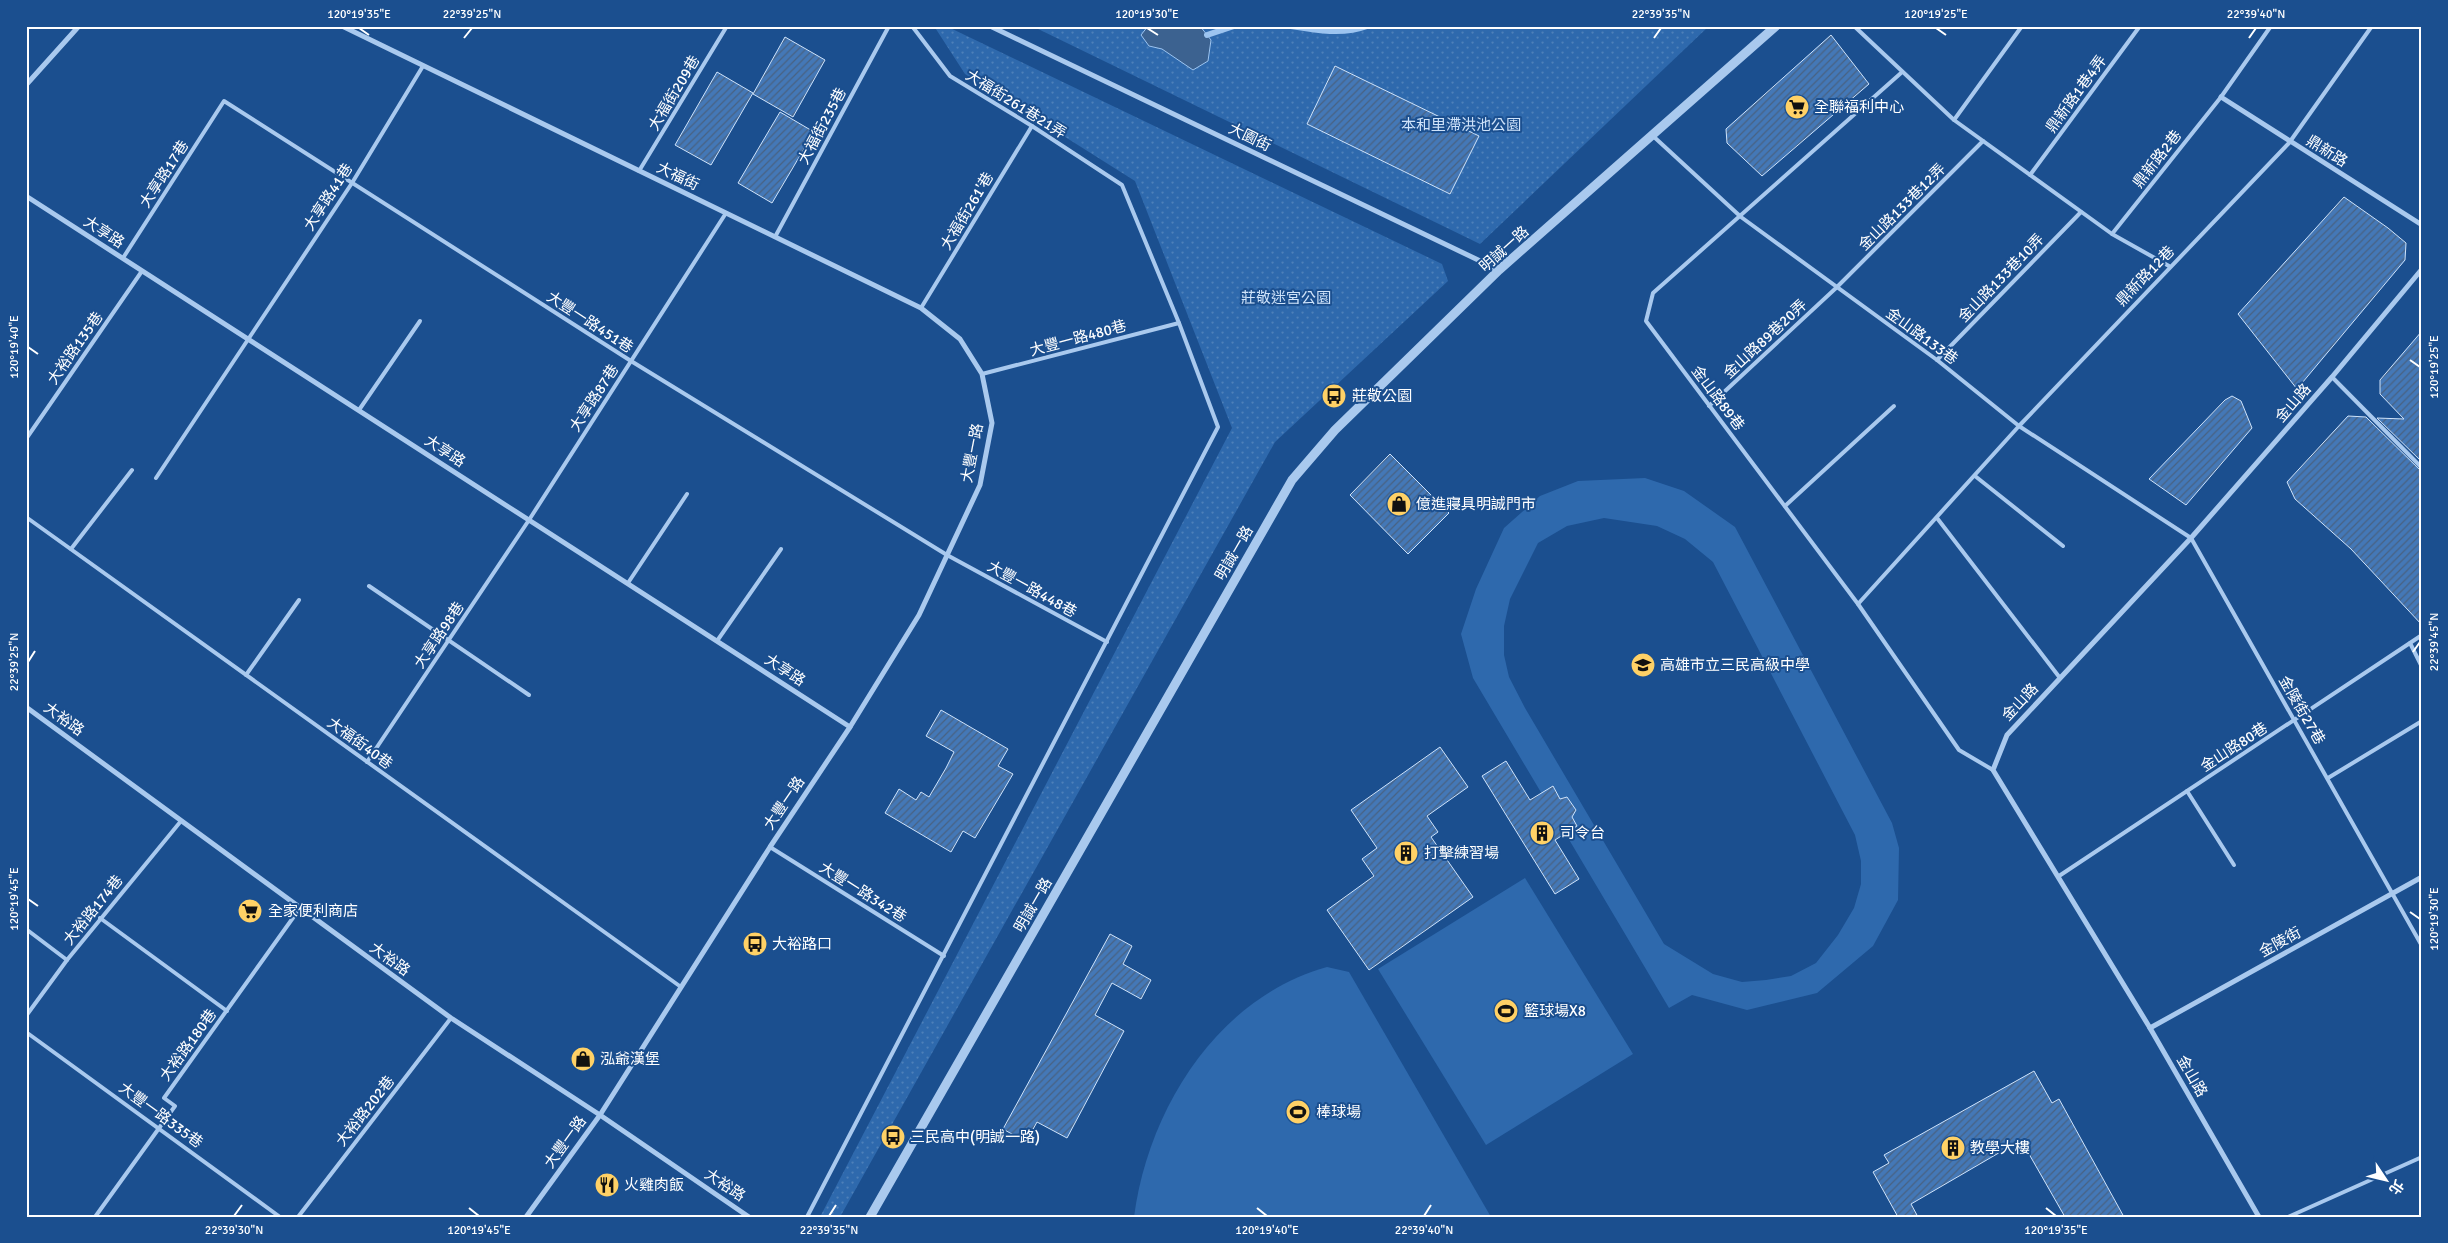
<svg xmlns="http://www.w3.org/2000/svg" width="2448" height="1243" font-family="Signika,'Noto Sans TC',sans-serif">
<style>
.green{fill:#2e69ad;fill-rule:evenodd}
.park{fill:url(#park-dots)}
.water{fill:#3c6290;stroke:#9cc4f0}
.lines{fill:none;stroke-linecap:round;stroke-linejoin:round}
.stream{stroke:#9cc4f0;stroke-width:6}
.building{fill:url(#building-hatch);stroke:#cfe3fa}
.service{stroke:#a9c9ee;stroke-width:4}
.minor{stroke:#a9c9ee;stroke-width:5}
.tertiary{stroke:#a9c9ee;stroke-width:9}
.ticks{fill:none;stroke:#fff;stroke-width:2}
.labels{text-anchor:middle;stroke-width:4;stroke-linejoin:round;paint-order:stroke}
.street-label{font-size:15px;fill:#fff;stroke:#1b4f8f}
.poi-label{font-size:15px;fill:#fff;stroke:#1b4f8f;text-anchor:start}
.park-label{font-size:15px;fill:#cfe3fa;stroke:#1b4f8f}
.neatline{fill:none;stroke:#fff;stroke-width:2}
.ticks-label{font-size:12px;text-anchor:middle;fill:#fff}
</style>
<defs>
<pattern id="park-dots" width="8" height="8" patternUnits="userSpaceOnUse" patternTransform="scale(1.25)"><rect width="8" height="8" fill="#2e69ad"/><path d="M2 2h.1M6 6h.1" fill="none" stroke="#4d80b9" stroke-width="1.8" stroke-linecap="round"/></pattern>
<pattern id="building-hatch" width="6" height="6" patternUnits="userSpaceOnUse" patternTransform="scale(1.25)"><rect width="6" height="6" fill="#4478b7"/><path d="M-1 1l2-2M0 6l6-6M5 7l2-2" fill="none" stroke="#486282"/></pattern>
</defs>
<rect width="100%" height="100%" fill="#1b4f8f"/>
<g class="green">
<path d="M1645,478L1684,491L1735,527L1892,823L1899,848L1898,900L1873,946L1817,993L1747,1010L1692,995L1669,1008L1473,678L1461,634L1476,589L1504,528L1540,496L1578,481ZM1604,518L1657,526L1685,539L1713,562L1855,835L1861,861V884L1854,908L1838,935L1816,963L1791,976L1766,980L1742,982L1713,974L1664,944L1525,708L1509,677L1504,655V626L1510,599L1538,543L1567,526Z"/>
<path d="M1525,878L1633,1054L1486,1145L1378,969Z"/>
<path d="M1327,967L1349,972L1491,1217H1134C1148,1109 1218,997 1327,967Z"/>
</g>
<g class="park">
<path d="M934,26H946L1442,264L1448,281L1275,442L840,1217H820L1232,428L1135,181L965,74Z"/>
<path d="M1032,26H1709L1480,244Z"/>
</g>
<path class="water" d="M1148,26H1200L1211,40L1208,61L1193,70L1162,49L1149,46L1141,35Z"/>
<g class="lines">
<g class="stream">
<path d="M1291,26C1315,30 1343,35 1367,26"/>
<path d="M1207,35L1234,26"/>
</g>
</g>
<g class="building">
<path d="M1831,35L1869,84L1762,176L1727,143L1726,129Z"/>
<path d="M785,37L825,60L793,117L753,94Z"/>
<path d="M1335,66L1479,136L1450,194L1307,124Z"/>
<path d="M717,72L753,93L711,165L675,145Z"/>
<path d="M780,112L814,132L772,203L738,183Z"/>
<path d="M2344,197L2388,228L2406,243L2405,260L2297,389L2238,314Z"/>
<path d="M2422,331V462L2377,418L2404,419L2380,394V380Z"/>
<path d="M2232,396L2241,401L2252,428L2186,505L2149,479L2225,400Z"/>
<path d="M2348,416L2366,417L2422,472V625L2351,549L2295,499L2287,482Z"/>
<path d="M1390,454L1449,513L1408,554L1350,495Z"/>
<path d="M941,710L1008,749L998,766L1013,774L975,838L963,831L951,852L885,813L899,789L916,800L921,792L929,797L946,768L954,752L926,736Z"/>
<path d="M1440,747L1468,787L1427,816L1438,832L1431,837L1473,897L1369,970L1327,910L1374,876L1362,859L1377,848L1351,810Z"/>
<path d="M1506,761L1530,800L1553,786L1560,799L1567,797L1576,810L1572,817L1577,826L1555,840L1579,879L1555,894L1482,776Z"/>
<path d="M1110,934L1132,946L1123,964L1151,980L1141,999L1112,983L1095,1015L1124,1031L1067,1138L1037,1122L1026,1142L1003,1129Z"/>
<path d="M2034,1071L2052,1103L2059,1099L2124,1217H2065L2021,1140L1911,1204L1918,1217H1898L1873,1172L1889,1163L1884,1155Z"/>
</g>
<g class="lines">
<g class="service">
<path d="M1854,26L1954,120L2112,234L2169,266"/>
<path d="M1901,73L1653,293L1646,321L1858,604L1959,750L1993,770"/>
<path d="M1954,120L2022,26"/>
<path d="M1653,136L1741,217L1937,360L2019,426L2191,538L2422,946"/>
<path d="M639,171L727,26"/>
<path d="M2030,175L2140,26"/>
<path d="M2112,234L2221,97L2271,26"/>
<path d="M775,237L889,26"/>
<path d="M123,258L224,101L631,361L947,555L1107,642"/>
<path d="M921,308L1032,126"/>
<path d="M1937,360L2081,212"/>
<path d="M982,374L1179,323"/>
<path d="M2332,377L2422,468"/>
<path d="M1709,406L1836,288L1983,141"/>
<path d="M359,410L420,321"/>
<path d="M26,439L142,271"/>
<path d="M1975,476L2063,546"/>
<path d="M156,478L352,183L423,66"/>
<path d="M1785,506L1894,406"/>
<path d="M26,517L681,987"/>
<path d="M1937,518L2060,678"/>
<path d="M71,549L132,470"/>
<path d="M628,583L687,494"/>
<path d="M369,586L529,695"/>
<path d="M1858,604L2019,426L2289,143L2372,26"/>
<path d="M717,641L781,549"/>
<path d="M2410,643L2422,667"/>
<path d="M246,675L299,600"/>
<path d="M367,762L529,520L726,213"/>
<path d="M2328,778L2422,721"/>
<path d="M2187,791L2234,865"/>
<path d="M770,847L944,956"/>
<path d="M2059,876L2422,635"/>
<path d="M100,918L227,1011"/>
<path d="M26,929L67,960"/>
<path d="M26,1016L67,960L181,821"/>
<path d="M26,1032L280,1217"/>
<path d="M95,1217L175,1106L164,1098L300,908"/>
<path d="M298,1217L451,1018"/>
<path d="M807,1217L1218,427L1179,323L1122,185L1032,126L950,76L912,26"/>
<path d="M2288,1217L2422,1157"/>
</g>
<g class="minor">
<path d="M342,26L921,308L960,339L982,374L992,423L980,485L919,615L850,727L770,847L600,1115L526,1217"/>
<path d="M990,26L1499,270"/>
<path d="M26,85L79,26"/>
<path d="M2221,97L2422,225"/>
<path d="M26,196L850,727"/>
<path d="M26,707L451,1018L600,1115L749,1217"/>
<path d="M2150,1028L2422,877"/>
<path d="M2259,1217L2150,1028L1993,770L2007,735L2191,538L2332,377L2422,269"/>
</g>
<path class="tertiary" d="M870,1217L1292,480L1335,430L1499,270L1776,26"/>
</g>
<path class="ticks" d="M359,28L369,35M1147,28L1158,35M1936,28L1946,35M464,38L472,28M1654,38L1661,28M2249,38L2256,28M28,347L38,354M2410,360L2420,367M2413,652L2420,642M28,662L35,651M28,899L38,906M2410,912L2420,919M469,1208L479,1216M1257,1208L1267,1216M2046,1208L2056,1216M234,1216L242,1205M829,1216L836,1205M1424,1216L1431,1205"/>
<defs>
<symbol id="supermarket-disc" viewBox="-11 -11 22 22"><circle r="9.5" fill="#ffd166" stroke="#1b4f8f"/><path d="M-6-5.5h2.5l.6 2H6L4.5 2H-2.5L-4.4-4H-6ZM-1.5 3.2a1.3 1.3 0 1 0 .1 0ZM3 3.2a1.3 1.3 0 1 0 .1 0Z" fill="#111"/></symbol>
<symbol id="bus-disc" viewBox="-11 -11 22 22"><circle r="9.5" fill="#ffd166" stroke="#1b4f8f"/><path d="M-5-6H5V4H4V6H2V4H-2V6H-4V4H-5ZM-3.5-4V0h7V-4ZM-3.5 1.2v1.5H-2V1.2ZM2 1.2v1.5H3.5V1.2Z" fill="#111"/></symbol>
<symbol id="shop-disc" viewBox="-11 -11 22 22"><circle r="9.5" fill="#ffd166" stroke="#1b4f8f"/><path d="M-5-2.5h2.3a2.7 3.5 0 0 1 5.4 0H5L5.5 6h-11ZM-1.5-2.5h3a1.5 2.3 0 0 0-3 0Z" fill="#111"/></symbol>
<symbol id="school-disc" viewBox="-11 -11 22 22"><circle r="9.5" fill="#ffd166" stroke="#1b4f8f"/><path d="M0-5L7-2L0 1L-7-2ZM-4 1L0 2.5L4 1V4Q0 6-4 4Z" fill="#111"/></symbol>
<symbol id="building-disc" viewBox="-11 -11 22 22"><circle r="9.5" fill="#ffd166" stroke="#1b4f8f"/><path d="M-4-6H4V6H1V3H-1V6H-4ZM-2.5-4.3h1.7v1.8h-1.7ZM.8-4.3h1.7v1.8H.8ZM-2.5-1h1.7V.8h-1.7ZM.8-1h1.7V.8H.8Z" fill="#111"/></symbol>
<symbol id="stadium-disc" viewBox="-11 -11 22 22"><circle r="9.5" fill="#ffd166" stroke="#1b4f8f"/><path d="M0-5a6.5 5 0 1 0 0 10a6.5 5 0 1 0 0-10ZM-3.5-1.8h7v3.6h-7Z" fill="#111"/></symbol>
<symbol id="restaurant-disc" viewBox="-11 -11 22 22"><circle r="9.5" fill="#ffd166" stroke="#1b4f8f"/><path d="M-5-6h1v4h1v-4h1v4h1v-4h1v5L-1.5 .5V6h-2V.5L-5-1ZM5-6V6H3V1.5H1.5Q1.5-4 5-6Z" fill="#111"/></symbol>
</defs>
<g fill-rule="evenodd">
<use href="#supermarket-disc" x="1783" y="93" width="28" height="28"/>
<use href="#bus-disc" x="1320" y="382" width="28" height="28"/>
<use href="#shop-disc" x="1385" y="490" width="28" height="28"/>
<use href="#school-disc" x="1629" y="651" width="28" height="28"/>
<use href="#building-disc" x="1528" y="819" width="28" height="28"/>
<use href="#building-disc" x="1392" y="839" width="28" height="28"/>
<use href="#supermarket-disc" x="236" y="897" width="28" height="28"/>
<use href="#bus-disc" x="741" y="930" width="28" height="28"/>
<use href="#stadium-disc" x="1492" y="997" width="28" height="28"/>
<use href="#shop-disc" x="569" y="1045" width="28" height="28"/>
<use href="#stadium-disc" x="1284" y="1098" width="28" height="28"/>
<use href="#bus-disc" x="879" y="1123" width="28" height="28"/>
<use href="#building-disc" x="1939" y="1134" width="28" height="28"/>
<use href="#restaurant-disc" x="593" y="1171" width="28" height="28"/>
</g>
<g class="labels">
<g class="street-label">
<text transform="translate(674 93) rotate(-59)" y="5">大福街209巷</text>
<text transform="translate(2076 94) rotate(-54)" y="5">鼎新路1巷4弄</text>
<text transform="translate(1016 104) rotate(32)" y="5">大福街261巷21弄</text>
<text transform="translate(822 126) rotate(-62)" y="5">大福街235巷</text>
<text transform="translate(1250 137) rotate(26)" y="5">大園街</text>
<text transform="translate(2327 151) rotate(32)" y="5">鼎新路</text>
<text transform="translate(2157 159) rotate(-52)" y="5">鼎新路2巷</text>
<text transform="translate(164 174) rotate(-57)" y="5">大享路17巷</text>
<text transform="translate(678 176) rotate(26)" y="5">大福街</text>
<text transform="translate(328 197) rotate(-57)" y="5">大享路41巷</text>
<text transform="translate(1902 207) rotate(-45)" y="5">金山路133巷12弄</text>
<text transform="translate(967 211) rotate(-59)" y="5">大福街261'巷</text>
<text transform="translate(104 232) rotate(33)" y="5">大享路</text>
<text transform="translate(1504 249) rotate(-42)" y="5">明誠一路</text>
<text transform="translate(2145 276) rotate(-46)" y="5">鼎新路12巷</text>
<text transform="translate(2001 278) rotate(-46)" y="5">金山路133巷10弄</text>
<text transform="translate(590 322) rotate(33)" y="5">大豐一路451巷</text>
<text transform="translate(1922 336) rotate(36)" y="5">金山路133巷</text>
<text transform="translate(1078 338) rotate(-15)" y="5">大豐一路480巷</text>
<text transform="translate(1765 339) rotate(-43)" y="5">金山路89巷20弄</text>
<text transform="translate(75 348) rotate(-55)" y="5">大裕路135巷</text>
<text transform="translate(594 398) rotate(-57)" y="5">大享路87巷</text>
<text transform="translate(1718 398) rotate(53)" y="5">金山路89巷</text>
<text transform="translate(2293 403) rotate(-49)" y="5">金山路</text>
<text transform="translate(445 451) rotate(33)" y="5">大享路</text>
<text transform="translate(972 453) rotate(-79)" y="5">大豐一路</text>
<text transform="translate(1234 553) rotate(-60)" y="5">明誠一路</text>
<text transform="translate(1032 589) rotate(29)" y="5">大豐一路448巷</text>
<text transform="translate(439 635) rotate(-56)" y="5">大享路98巷</text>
<text transform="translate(785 670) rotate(33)" y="5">大享路</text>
<text transform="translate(2020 702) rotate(-47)" y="5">金山路</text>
<text transform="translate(2302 710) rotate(60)" y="5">金陵街27巷</text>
<text transform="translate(64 719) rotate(36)" y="5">大裕路</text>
<text transform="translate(360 743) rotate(36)" y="5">大福街40巷</text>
<text transform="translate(2234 747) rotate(-33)" y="5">金山路80巷</text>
<text transform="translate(784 803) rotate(-56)" y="5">大豐一路</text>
<text transform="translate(863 892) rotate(32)" y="5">大豐一路342巷</text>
<text transform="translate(1033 905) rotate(-60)" y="5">明誠一路</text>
<text transform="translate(93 910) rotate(-51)" y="5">大裕路174巷</text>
<text transform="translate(2280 942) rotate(-29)" y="5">金陵街</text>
<text transform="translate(390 959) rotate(36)" y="5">大裕路</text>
<text transform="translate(188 1045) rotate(-54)" y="5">大裕路180巷</text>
<text transform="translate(2192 1076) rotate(60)" y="5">金山路</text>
<text transform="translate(365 1111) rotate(-52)" y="5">大裕路202巷</text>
<text transform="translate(161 1115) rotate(36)" y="5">大豐一路335巷</text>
<text transform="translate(565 1142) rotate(-54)" y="5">大豐一路</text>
<text transform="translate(725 1185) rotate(34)" y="5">大裕路</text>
</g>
<g class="poi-label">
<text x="1814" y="112">全聯福利中心</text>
<text x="1352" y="401">莊敬公園</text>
<text x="1416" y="509">億進寢具明誠門市</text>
<text x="1660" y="670">高雄市立三民高級中學</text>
<text x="1560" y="838">司令台</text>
<text x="1424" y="858">打擊練習場</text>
<text x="268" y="916">全家便利商店</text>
<text x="772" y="949">大裕路口</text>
<text x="1524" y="1016">籃球場X8</text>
<text x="600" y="1064">泓爺漢堡</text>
<text x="1316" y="1117">棒球場</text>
<text x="910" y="1142">三民高中(明誠一路)</text>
<text x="1970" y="1153">教學大樓</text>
<text x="624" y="1190">火雞肉飯</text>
</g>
<g class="park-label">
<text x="1461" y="130">本和里滯洪池公園</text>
<text x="1286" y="303">莊敬迷宮公園</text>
</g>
</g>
<rect width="2448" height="1243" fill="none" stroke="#1b4f8f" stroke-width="55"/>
<g transform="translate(2386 1180) rotate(125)" stroke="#1b4f8f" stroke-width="4" paint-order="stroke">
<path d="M0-4L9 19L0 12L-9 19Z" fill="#ffffff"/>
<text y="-8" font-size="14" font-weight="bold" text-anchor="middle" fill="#ffffff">北</text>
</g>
<rect x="28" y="28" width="2392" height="1188" class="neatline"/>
<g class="ticks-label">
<text x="359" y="18">120°19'35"E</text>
<text x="472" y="18">22°39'25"N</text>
<text x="1147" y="18">120°19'30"E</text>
<text x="1661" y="18">22°39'35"N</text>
<text x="1936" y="18">120°19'25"E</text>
<text x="2256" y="18">22°39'40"N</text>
<text transform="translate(14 347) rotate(-90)" y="4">120°19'40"E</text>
<text transform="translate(2434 367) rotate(-90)" y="4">120°19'25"E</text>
<text transform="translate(2434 642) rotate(-90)" y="4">22°39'45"N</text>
<text transform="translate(14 662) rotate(-90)" y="4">22°39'25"N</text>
<text transform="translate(14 899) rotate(-90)" y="4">120°19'45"E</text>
<text transform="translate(2434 919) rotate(-90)" y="4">120°19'30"E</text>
<text x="234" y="1234">22°39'30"N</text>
<text x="479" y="1234">120°19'45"E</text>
<text x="829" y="1234">22°39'35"N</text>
<text x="1267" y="1234">120°19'40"E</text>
<text x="1424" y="1234">22°39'40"N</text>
<text x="2056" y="1234">120°19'35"E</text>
</g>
</svg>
